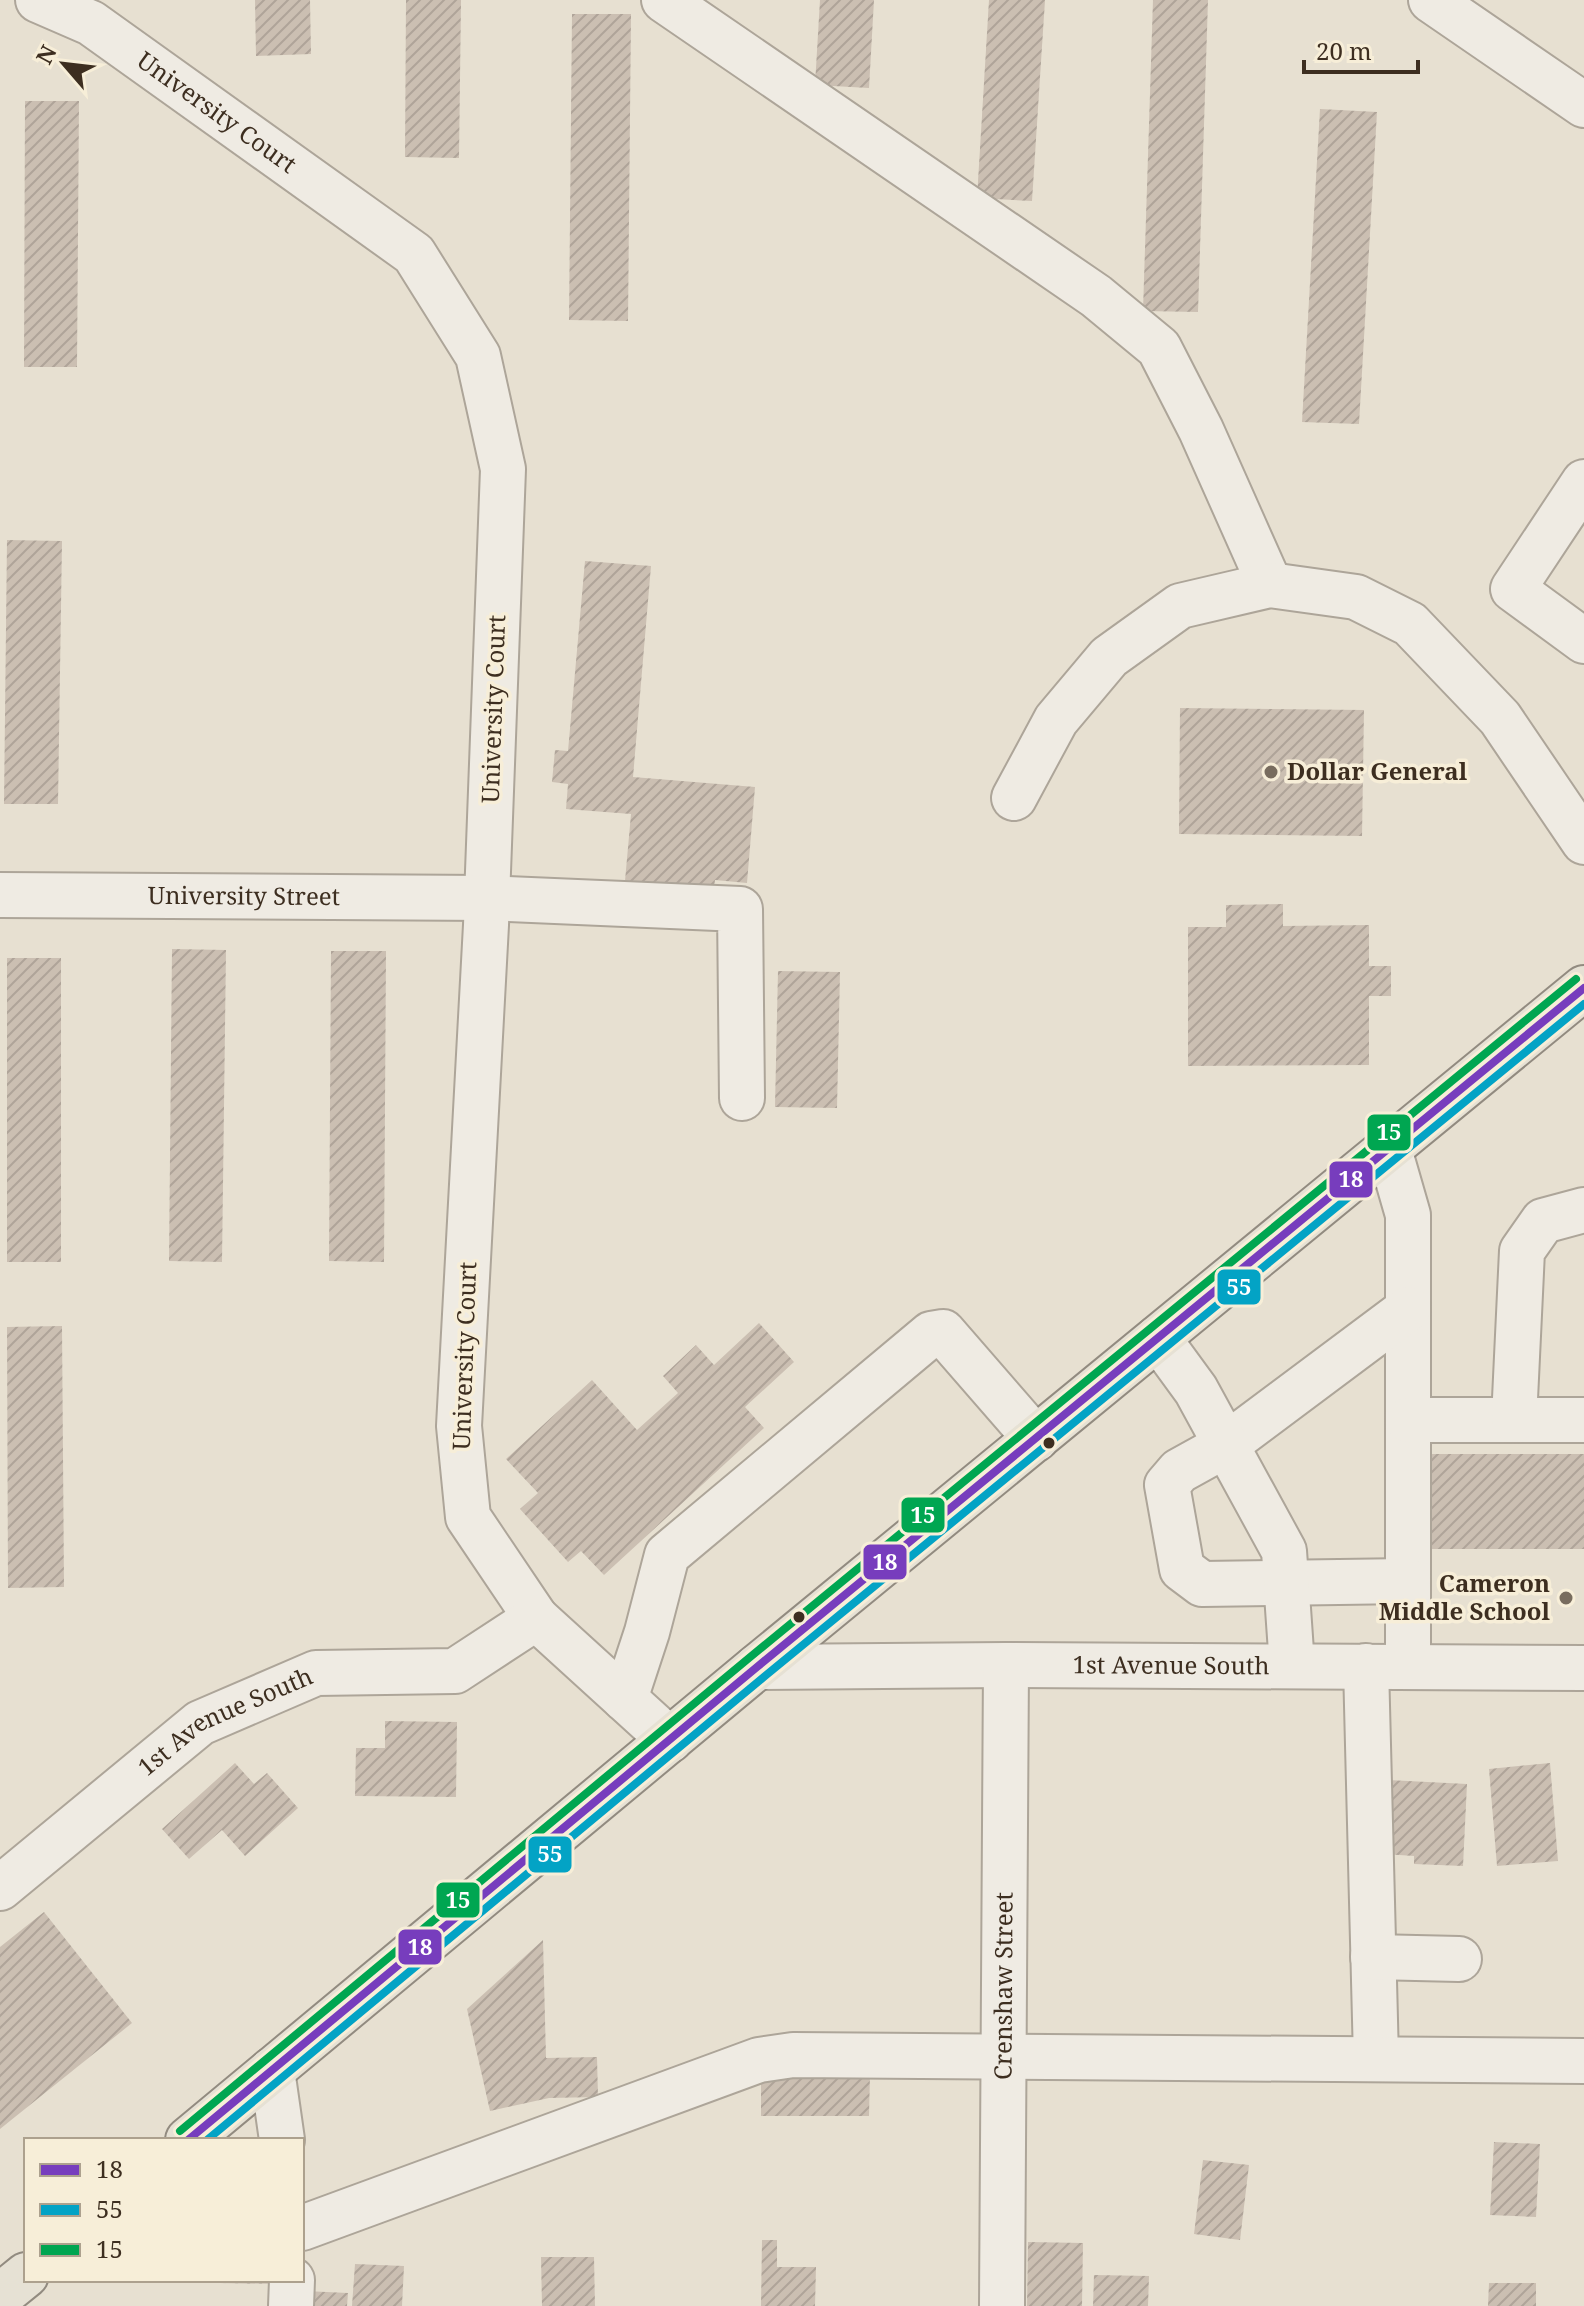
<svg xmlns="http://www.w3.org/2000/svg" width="1584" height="2306" font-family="'Noto Serif',serif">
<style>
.building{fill:url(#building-hatch)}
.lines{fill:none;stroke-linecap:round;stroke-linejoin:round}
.minor-casing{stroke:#ada599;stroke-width:48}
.major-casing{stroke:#928b80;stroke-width:48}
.minor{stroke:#efebe3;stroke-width:44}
.major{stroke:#e6e1d4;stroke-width:44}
.bus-1-casing{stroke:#f7eed8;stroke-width:14}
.bus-2-casing{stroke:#f7eed8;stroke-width:14}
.bus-3-casing{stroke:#f7eed8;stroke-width:14}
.bus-1{stroke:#773dbd;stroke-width:8}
.bus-2{stroke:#03a3c5;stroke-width:8}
.bus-3{stroke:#00a651;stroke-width:8}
.poi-dot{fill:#786c5e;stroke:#f7eed8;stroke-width:3}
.bus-dot{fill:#3d2e20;stroke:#f7eed8;stroke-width:3}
.labels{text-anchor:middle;stroke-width:7;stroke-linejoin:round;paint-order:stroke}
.street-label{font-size:24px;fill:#3d2e20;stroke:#f7eed8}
.poi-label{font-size:24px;font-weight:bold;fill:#3d2e20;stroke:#f7eed8;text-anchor:start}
.line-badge{stroke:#f7eed8;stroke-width:3}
.badge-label{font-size:22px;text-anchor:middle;font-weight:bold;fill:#fff}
</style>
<defs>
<pattern id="building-hatch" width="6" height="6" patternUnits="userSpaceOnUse" patternTransform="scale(2)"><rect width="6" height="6" fill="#cbbfb2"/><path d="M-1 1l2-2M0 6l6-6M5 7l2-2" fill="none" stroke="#afa499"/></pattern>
</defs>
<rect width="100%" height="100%" fill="#e7e0d1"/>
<g class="building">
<path d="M255,0H310L311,54L256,56Z"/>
<path d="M406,0H461L459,158L405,157Z"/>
<path d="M820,0H874L869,88L815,85Z"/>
<path d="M989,0H1045L1032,201L977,198Z"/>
<path d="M1153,0H1208L1198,312L1143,311Z"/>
<path d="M572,14H631L628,321L569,320Z"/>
<path d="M25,101H79L77,367H24Z"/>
<path d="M1320,109L1377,112L1359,424L1302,422Z"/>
<path d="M7,540L62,541L58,804H4Z"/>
<path d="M585,561L651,566L633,777L755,787L747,883L715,880L714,888L625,881L631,814L566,809L568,784L552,782L555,750L568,751Z"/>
<path d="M1180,708L1364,710L1362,836L1179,834Z"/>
<path d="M1283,904V926L1369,925V966H1391V996H1369V1065L1188,1066V927H1226V905Z"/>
<path d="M172,949L226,950L222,1262L169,1261Z"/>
<path d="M331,951H386L384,1262L329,1261Z"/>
<rect x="7" y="958" width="54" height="304"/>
<path d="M778,971L840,972L837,1108L775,1107Z"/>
<path d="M759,1323L794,1362L745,1407L764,1428L604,1575L581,1551L568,1562L520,1509L538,1493L506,1459L592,1380L637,1430L678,1393L663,1376L696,1345L714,1365Z"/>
<path d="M62,1326L64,1587L8,1588L7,1327Z"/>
<path d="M1410,1454H1584V1549H1409Z"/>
<path d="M385,1721L457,1722L456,1797L355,1796L356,1748H385Z"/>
<path d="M235,1763L254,1784L267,1773L298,1808L245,1856L222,1830L189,1859L162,1829Z"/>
<path d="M1550,1763L1558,1861L1497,1866L1489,1769Z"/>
<path d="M1388,1780L1467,1784L1463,1866L1414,1864V1856L1384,1854Z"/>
<path d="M44,1912L132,2023L0,2129V1947Z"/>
<path d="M543,1940L546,2058L597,2057L598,2097L549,2098L490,2111L467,2009Z"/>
<path d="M761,2073L870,2074L869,2116H761Z"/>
<path d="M1494,2142L1540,2144L1536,2217L1490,2215Z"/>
<path d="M1203,2160L1249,2165L1240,2240L1194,2234Z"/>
<path d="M762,2240H777V2267H816L815,2306H761Z"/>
<path d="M1028,2242L1083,2243L1082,2306H1027Z"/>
<path d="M541,2257H594L595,2306H542Z"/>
<path d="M355,2264L404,2266L402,2306H352Z"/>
<path d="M1094,2275L1149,2276L1148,2306H1093Z"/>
<path d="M219,2280H278V2284L219,2283Z"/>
<path d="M1489,2283H1536V2306H1488Z"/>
<path d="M305,2291L348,2293L347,2306H304Z"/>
</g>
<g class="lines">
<defs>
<g id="minor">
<path id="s1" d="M38,0L91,23L414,254L478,356L503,469L486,925L459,1426L468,1517L536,1618"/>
<path d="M664,0L1096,296L1159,348L1201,430L1270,585"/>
<path d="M1431,0L1584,105"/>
<path d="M1584,482L1513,589L1584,641"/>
<path d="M1014,798L1056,720L1109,657L1180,606L1270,585L1356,597L1410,624L1500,718L1584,842"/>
<path id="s2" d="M0,895L487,898L740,909L742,1098"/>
<path d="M1389,1149L1408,1215V1667"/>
<path d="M1408,1309L1226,1445L1179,1471L1167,1485L1182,1569L1202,1584L1408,1581"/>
<path d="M1158,1338L1196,1390L1284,1551L1292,1666"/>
<path d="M1408,1420H1584"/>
<path d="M1514,1420L1522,1251L1543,1221L1584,1210"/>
<path d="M1366,1666L1376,2059"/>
<path id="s3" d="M757,1667L1006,1665L1584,1668"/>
<path d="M625,1699L647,1632L667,1555L931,1334L943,1332L1036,1439"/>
<path id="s4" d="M0,1888L200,1723L316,1673L455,1671L536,1618L670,1740"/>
<path d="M1373,1957L1459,1959"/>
<path d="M272,2070L282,2140"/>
<path d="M302,2228L759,2060L793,2055L1584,2061"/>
<path d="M291,2306L292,2280"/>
<path id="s5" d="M1002,2306L1006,1665"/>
</g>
<g id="major">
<path d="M188,2140L757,1667L1584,988"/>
<path d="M0,2296L26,2275"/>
</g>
</defs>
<use href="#minor" class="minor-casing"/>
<use href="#major" class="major-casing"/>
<use href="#minor" class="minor"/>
<use href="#major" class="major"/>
<defs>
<path id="bus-1" d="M188,2140L757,1667L1584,988"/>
<path id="bus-2" d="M207,2140L765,1676L1584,1004"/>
<path id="bus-3" d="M180,2131L749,1658L1576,979"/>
</defs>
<use href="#bus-1" class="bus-1-casing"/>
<use href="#bus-2" class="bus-2-casing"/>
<use href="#bus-3" class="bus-3-casing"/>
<use href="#bus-1" class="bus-1"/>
<use href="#bus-2" class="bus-2"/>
<use href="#bus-3" class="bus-3"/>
</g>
<g class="poi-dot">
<circle cx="1271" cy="772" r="8"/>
<circle cx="1566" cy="1598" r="8"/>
</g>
<g class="bus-dot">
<circle cx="1049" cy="1443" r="7"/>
<circle cx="799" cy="1617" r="7"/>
</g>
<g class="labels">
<g class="street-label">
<text dy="8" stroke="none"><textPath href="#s1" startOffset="212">University Court</textPath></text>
<text transform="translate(494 709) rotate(-88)" y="8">University Court</text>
<text dy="8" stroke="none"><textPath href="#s2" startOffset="244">University Street</textPath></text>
<text transform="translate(465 1356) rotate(-88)" y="8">University Court</text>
<text dy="8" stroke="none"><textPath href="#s3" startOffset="414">1st Avenue South</textPath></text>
<text dy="8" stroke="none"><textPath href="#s4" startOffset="282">1st Avenue South</textPath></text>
<text dy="8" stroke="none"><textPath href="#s5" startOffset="320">Crenshaw Street</textPath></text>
</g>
<g class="poi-label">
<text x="1287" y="780">Dollar General</text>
<text x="1550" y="1592" text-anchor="end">Cameron<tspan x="1550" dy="28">Middle School</tspan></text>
</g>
</g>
<g class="line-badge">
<rect x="1366" y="1113" width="46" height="39" rx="8" fill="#00a651"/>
<rect x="1328" y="1160" width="46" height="39" rx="8" fill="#773dbd"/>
<rect x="1216" y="1268" width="46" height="38" rx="8" fill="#03a3c5"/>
<rect x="900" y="1496" width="46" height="38" rx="8" fill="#00a651"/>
<rect x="862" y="1543" width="46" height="38" rx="8" fill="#773dbd"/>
<rect x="527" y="1835" width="46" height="39" rx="8" fill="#03a3c5"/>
<rect x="435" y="1881" width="46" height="38" rx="8" fill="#00a651"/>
<rect x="397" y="1928" width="46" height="38" rx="8" fill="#773dbd"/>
</g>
<g class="badge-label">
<text x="1389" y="1140">15</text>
<text x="1351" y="1187">18</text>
<text x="1239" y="1295">55</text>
<text x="923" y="1523">15</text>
<text x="885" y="1570">18</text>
<text x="550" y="1862">55</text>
<text x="458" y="1908">15</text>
<text x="420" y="1955">18</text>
</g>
<rect x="24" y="2138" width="280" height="144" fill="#f7eed8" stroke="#ada18e" stroke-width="2"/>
<rect x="40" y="2164" width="40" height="12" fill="#773dbd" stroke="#ada18e" stroke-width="2"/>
<text x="96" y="2178" font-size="24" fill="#3d2e20">18</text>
<rect x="40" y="2204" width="40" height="12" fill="#03a3c5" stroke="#ada18e" stroke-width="2"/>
<text x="96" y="2218" font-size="24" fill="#3d2e20">55</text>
<rect x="40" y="2244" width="40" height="12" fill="#00a651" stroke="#ada18e" stroke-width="2"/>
<text x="96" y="2258" font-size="24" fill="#3d2e20">15</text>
<g transform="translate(64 64) rotate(298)" stroke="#f7eed8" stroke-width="6" paint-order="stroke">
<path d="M0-6L14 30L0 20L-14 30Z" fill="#3d2e20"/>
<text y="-12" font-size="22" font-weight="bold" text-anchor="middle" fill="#3d2e20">N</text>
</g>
<path d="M1304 60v12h114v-12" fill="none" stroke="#3d2e20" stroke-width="4"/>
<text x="1316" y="60" font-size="24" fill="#3d2e20" stroke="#f7eed8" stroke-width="6" paint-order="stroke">20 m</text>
</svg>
